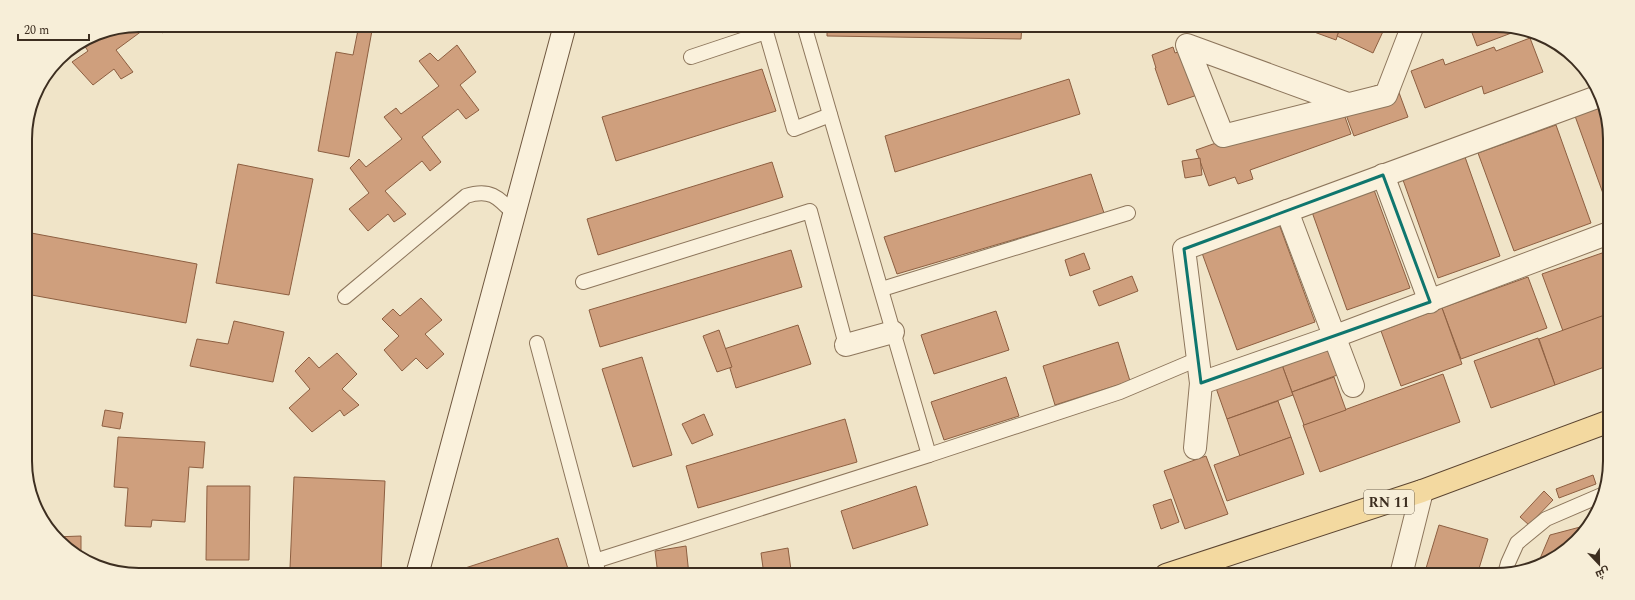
<svg xmlns="http://www.w3.org/2000/svg" width="1635" height="600" font-family="Spectral,Cairo,serif">
<style>
.building{fill:#cf9f7d;stroke:#8d5f41}
.lines{fill:none;stroke-linecap:round;stroke-linejoin:round}
.lane-casing{stroke:#8d765c;stroke-width:16}
.street-casing{stroke:#8d765c;stroke-width:24}
.secondary-casing{stroke:#6f573f;stroke-width:24}
.primary-casing{stroke:#5b4430;stroke-width:24}
.lane{stroke:#faf1dc;stroke-width:14}
.street{stroke:#faf1dc;stroke-width:22}
.secondary{stroke:#faf1dc;stroke-width:22}
.primary{stroke:#f3d9a0;stroke-width:22}
.marked{fill:none;stroke:#0f766e;stroke-width:3;stroke-linejoin:round}
.labels{text-anchor:middle;stroke-width:3;stroke-linejoin:round;paint-order:stroke}
.shield{fill:#f7eed8;stroke:#756857;stroke-width:1}
.shield-label{font-size:14px;font-weight:bold;fill:#3d2e20}
.rim{fill:none;stroke:#3d2e20;stroke-width:2}
</style>
<rect width="100%" height="100%" fill="#f0e4c8"/>
<g class="building">
<path d="M139,25H150L116,50L133,72L121,79L114,69L93,85L72,62L88,51L82,42L96,34Z"/>
<path d="M156,25H171L172,26L162,33Z"/>
<path d="M359,25H373L349,157L318,151L336,52L353,55Z"/>
<path d="M827,25H1022L1021,39L827,36Z"/>
<path d="M1295,25H1341L1336,40Z"/>
<path d="M1342,25H1386L1373,53L1337,36Z"/>
<path d="M1469,25H1496L1522,29L1477,46Z"/>
<path d="M1530,38L1543,72L1484,94L1482,86L1425,108L1411,71L1443,59L1445,65L1494,47L1496,51Z"/>
<path d="M457,45L476,72L460,85L479,110L466,119L458,109L422,137L441,162L430,171L422,161L385,191L406,214L394,222L388,214L368,231L349,209L369,193L350,168L359,159L366,167L402,139L384,117L396,108L401,114L439,86L419,61L430,53L438,61Z"/>
<path d="M1173,47L1175,53L1193,47L1209,91L1168,105L1155,68H1156L1152,55Z"/>
<path d="M762,69L776,111L616,161L602,117Z"/>
<path d="M1069,79L1080,114L895,172L885,136Z"/>
<path d="M1394,79L1408,117L1354,136L1340,99Z"/>
<path d="M1339,100L1351,134L1250,170L1253,179L1238,184L1235,177L1209,186L1196,150Z"/>
<path d="M1601,107L1609,124V210L1575,116Z"/>
<path d="M1556,125L1591,223L1514,251L1478,153Z"/>
<path d="M1465,157L1500,256L1438,278L1403,180Z"/>
<path d="M1200,158L1202,175L1185,178L1182,161Z"/>
<path d="M772,162L783,197L598,255L587,219Z"/>
<path d="M238,164L313,179L289,295L216,283Z"/>
<path d="M1091,174L1104,213L897,274L884,237Z"/>
<path d="M1374,190L1410,288L1347,310L1312,212Z"/>
<path d="M1279,224L1315,322L1237,350L1202,253Z"/>
<path d="M26,232L197,264L186,323L26,294Z"/>
<path d="M791,250L802,287L600,347L589,310Z"/>
<path d="M1609,250V272L1602,253Z"/>
<path d="M1084,253L1090,269L1070,276L1065,260Z"/>
<path d="M1602,253L1609,272L1610,314L1563,331L1542,274Z"/>
<path d="M1132,276L1138,291L1099,306L1093,291Z"/>
<path d="M1528,277L1547,328L1461,359L1442,308Z"/>
<path d="M421,298L442,320L425,334L444,354L427,369L416,358L402,371L384,350L399,336L382,319L393,309L400,316Z"/>
<path d="M1442,308L1462,364L1401,386L1381,331Z"/>
<path d="M996,311L1009,350L934,374L921,335Z"/>
<path d="M1610,313V365L1555,385L1539,339Z"/>
<path d="M234,321L284,332L273,382L190,366L197,339L228,344Z"/>
<path d="M798,325L811,364L736,388L724,349Z"/>
<path d="M719,330L732,367L717,372L703,336Z"/>
<path d="M1538,338L1555,385L1491,408L1474,361Z"/>
<path d="M1118,342L1130,381L1055,405L1043,366Z"/>
<path d="M1331,347L1340,374L1292,392L1282,365Z"/>
<path d="M337,353L357,374L342,389L359,405L344,416L340,410L312,432L289,408L310,389L295,371L309,357L319,368Z"/>
<path d="M642,357L672,455L633,467L602,369Z"/>
<path d="M1282,365L1293,395L1227,419L1216,388Z"/>
<path d="M1443,374L1460,422L1320,472L1303,425Z"/>
<path d="M1006,377L1019,416L944,440L931,402Z"/>
<path d="M1334,377L1346,410L1304,425L1292,392Z"/>
<path d="M1278,401L1291,437L1240,456L1227,419Z"/>
<path d="M105,410L123,413L120,429L102,426Z"/>
<path d="M704,414L713,435L692,444L682,424Z"/>
<path d="M845,419L857,462L698,508L686,466Z"/>
<path d="M118,437L205,442L203,468L189,467L185,522L152,520L151,527L125,526L128,488L114,487Z"/>
<path d="M1291,437L1304,474L1227,501L1214,465Z"/>
<path d="M1206,456L1228,514L1185,529L1164,471Z"/>
<path d="M1593,475L1596,484L1559,498L1556,489Z"/>
<path d="M294,477L385,481L381,572L290,568Z"/>
<path d="M207,486H250L249,560H206Z"/>
<path d="M916,486L928,525L853,549L841,511Z"/>
<path d="M1544,491L1553,500L1529,525L1520,517Z"/>
<path d="M1171,499L1179,522L1161,529L1153,505Z"/>
<path d="M1439,525L1488,539L1477,575H1424Z"/>
<path d="M1584,526L1565,551L1539,561L1550,535Z"/>
<path d="M81,536V555L54,537Z"/>
<path d="M558,538L570,575H461L459,570Z"/>
<path d="M686,546L689,575H658L655,551Z"/>
<path d="M788,548L791,570L764,575L761,553Z"/>
</g>
<g class="lines">
<defs>
<g id="lane">
<path d="M691,57L766,32L794,129L830,115"/>
<path d="M583,282L810,211L846,345"/>
<path d="M882,289L1128,213"/>
<path d="M345,297L466,196C490,188 498,197 514,214"/>
<path d="M537,343L599,575"/>
<path d="M929,455L1120,392L1198,359"/>
<path d="M595,561L929,455L804,25"/>
<path d="M1505,574L1508,563L1517,543L1546,519L1604,494"/>
</g>
<g id="street">
<path d="M1348,104L1187,45L1223,136L1386,95L1413,25"/>
<path d="M1383,175L1430,302"/>
<path d="M1287,211L1353,386"/>
<path d="M846,345L893,332"/>
<path d="M1201,383L1333,337L1609,233"/>
<path d="M1195,448L1201,383L1184,249L1597,97"/>
<path d="M1401,575L1422,491"/>
</g>
<path id="secondary" d="M417,575L565,25"/>
<path id="primary" d="M1166,575L1422,491L1610,421"/>
</defs>
<use href="#lane" class="lane-casing"/>
<use href="#street" class="street-casing"/>
<use href="#secondary" class="secondary-casing"/>
<use href="#primary" class="primary-casing"/>
<use href="#lane" class="lane"/>
<use href="#street" class="street"/>
<use href="#secondary" class="secondary"/>
<use href="#primary" class="primary"/>
</g>
<path class="marked" d="M1383,175L1430,302L1201,383L1184,249Z"/>
<g class="labels">
<rect class="shield" x="1364" y="490" width="50" height="24" rx="3"/>
<g class="shield-label">
<text x="1389" y="507">RN 11</text>
</g>
</g>
<path d="M0 0H1635V600H0ZM139 32H1496A107 107 0 0 1 1603 139V461A107 107 0 0 1 1496 568H139A107 107 0 0 1 32 461V139A107 107 0 0 1 139 32Z" fill="#f7eed8" fill-rule="evenodd"/>
<path class="rim" d="M139 32H1496A107 107 0 0 1 1603 139V461A107 107 0 0 1 1496 568H139A107 107 0 0 1 32 461V139A107 107 0 0 1 139 32Z"/>
<g transform="translate(1599 564) rotate(158)" stroke="#f7eed8" stroke-width="3" paint-order="stroke">
<path d="M0-3L7 15L0 10L-7 15Z" fill="#3d2e20"/>
<text y="-6" font-size="11" font-weight="bold" text-anchor="middle" fill="#3d2e20">ش</text>
</g>
<path d="M18 34v6h71v-6" fill="none" stroke="#3d2e20" stroke-width="2"/>
<text x="24" y="34" font-size="12" fill="#3d2e20" stroke="#f7eed8" stroke-width="3" paint-order="stroke">20 m</text>
</svg>
